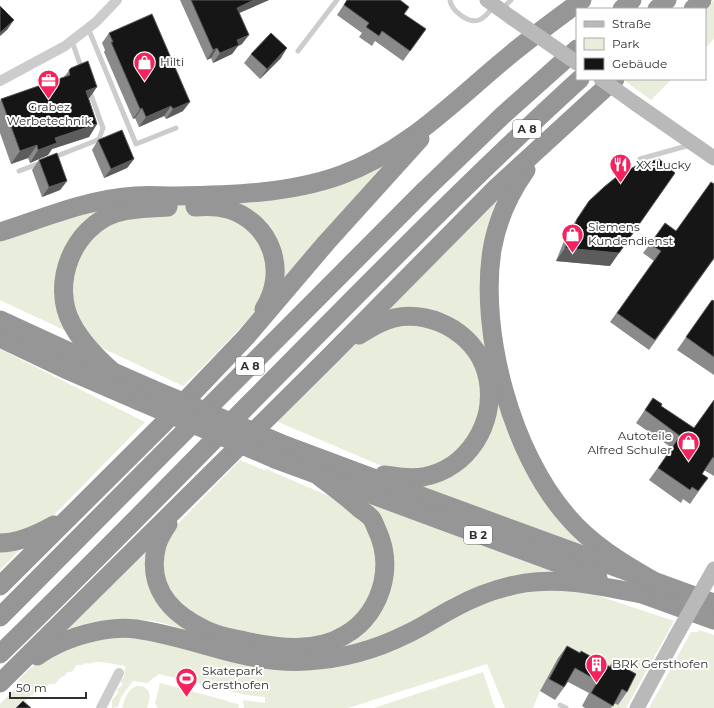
<svg xmlns="http://www.w3.org/2000/svg" width="714" height="708" font-family="Montserrat,sans-serif">
<style>
.green{fill:#e9eddb}
.lines{fill:none;stroke-linecap:round;stroke-linejoin:round}
.lane{stroke:#ccc;stroke-width:5}
.street{stroke:#ccc;stroke-width:10}
.secondary{stroke:#b9b9b9;stroke-width:15}
.highway{stroke:#969696;stroke-width:19}
.secondary-bridge{stroke:#b9b9b9;stroke-width:15}
.highway-bridge{stroke:#969696;stroke-width:19}
.wall{fill:#8a8a8a}
.shaded-wall{fill:#5c5c5c}
.building{fill:#161616;stroke:#5c5c5c}
.labels{text-anchor:middle;stroke-width:4;stroke-linejoin:round;paint-order:stroke}
.shield{fill:#fff;stroke:#6d6d6d;stroke-width:1}
.shield-label{font-size:11px;font-weight:bold;fill:#2f2f2f}
.poi-label{font-size:12px;fill:#2f2f2f;stroke:#fff;text-anchor:start}
</style>
<rect width="100%" height="100%" fill="#fff"/>
<g class="green">
<path d="M714,0V39L705,48V9H704Z"/>
<path d="M626,79H672L651,100L625,81Z"/>
<path d="M389,158C322,235 257,315 183,386L0,300V240L104,205L227,196Z"/>
<path d="M504,193L487,259L512,429L606,557L404,482L433,479L492,422L476,343L383,315Z"/>
<path d="M416,318L462,340L484,386L472,435L455,454L433,467L407,471L382,466L276,421L367,330Z"/>
<path d="M0,349L145,422L0,570Z"/>
<path d="M240,460L264,470L266,469L338,500L370,529L378,549L372,601L337,633L309,640H260L189,615L160,577L167,535Z"/>
<path d="M366,503L572,576H524L361,646L322,652L384,602Z"/>
<path d="M150,546L148,567L208,639C188,632 166,621 143,620C118,619 92,626 67,630Z"/>
<path d="M531,587L590,593L674,621L626,708H610L558,658L540,691L533,708H505L487,664L348,708H244L243,700L265,703V697L246,695L159,674L147,683L133,681L121,697L118,707L112,708V700L118,693L117,690L123,684L121,683V679L124,678L125,666C115,665 97,659 89,664L86,663L82,665H76L73,671L66,673L65,676L61,677L55,684H49L44,689L30,696L17,708H0V704L19,685L17,682L29,669L55,652L123,632L282,667L460,611Z"/>
<path d="M699,630L714,635V708H649L691,632H698Z"/>
<path d="M483,672L495,708H374Z"/>
<path d="M160,683L228,701L229,702L238,704L239,708H158L155,703Z"/>
<path d="M137,686C152,686 151,697 147,708H122C125,699 127,689 137,686Z"/>
</g>
<g class="lines">
<g class="lane">
<path d="M450,0C451,10 468,24 479,20C485,18 489,12 493,7"/>
<path d="M502,9L511,0"/>
<path d="M88,28L136,144L176,128"/>
<path d="M72,41L82,70"/>
<path d="M298,51L337,0"/>
<path d="M52,158L95,141L99,139L103,128L89,89"/>
<path d="M640,159L690,145"/>
<path d="M19,171L43,162"/>
<path d="M560,705L566,708"/>
</g>
<g class="street">
<path d="M0,81L65,46L96,22L117,0"/>
<path d="M101,708L119,673"/>
</g>
<g class="secondary">
<path d="M487,0L512,18"/>
<path d="M636,104L714,158"/>
<path d="M637,708L675,638"/>
</g>
<g class="highway">
<path d="M622,9L632,0"/>
<path d="M657,9L667,0"/>
<path d="M693,9L702,0"/>
<path d="M526,170C509,194 497,221 492,250C479,333 512,454 568,517C591,544 622,563 652,580"/>
<path d="M195,207C206,206 217,206 228,209C272,223 288,271 264,309"/>
<path d="M0,232C44,218 88,199 135,196C148,195 161,196 174,196C228,195 289,194 341,175C408,151 456,99 510,55C533,36 558,18 582,0"/>
<path d="M0,320L113,372L152,389"/>
<path d="M359,335C370,328 381,321 394,318C435,309 480,337 488,379C496,423 468,469 423,477C410,479 397,477 384,475"/>
<path d="M0,338L65,369L139,401"/>
<path d="M113,372C97,358 82,343 72,324C50,284 73,227 116,213C132,208 151,208 168,207"/>
<path d="M287,446L421,496L714,603"/>
<path d="M275,459L598,578"/>
<path d="M168,524C164,530 159,538 157,545C146,586 170,613 204,629C217,636 231,638 245,641C277,648 316,653 345,635C365,624 378,604 383,582C387,563 385,547 377,530C375,526 374,522 372,519C369,515 364,512 360,509C346,496 330,485 315,473"/>
<path d="M0,543C19,543 38,534 54,525"/>
<path d="M0,586L165,422L246,337L326,243L420,139"/>
<path d="M631,590L714,620"/>
<path d="M0,617L425,190L502,116L577,49"/>
<path d="M0,654C84,572 167,488 249,404C358,294 466,183 580,79"/>
<path d="M37,656C43,652 49,648 56,645C78,634 111,626 136,629C194,637 247,665 307,661C342,659 375,650 407,634C423,627 438,616 454,608C476,596 501,587 525,583C564,577 604,587 642,594"/>
<path d="M0,683L330,356L497,187L615,79"/>
</g>
<g class="secondary-bridge">
<path d="M512,18L577,63"/>
<path d="M601,79L636,104"/>
<path d="M675,638L714,569"/>
</g>
<g class="highway-bridge">
<path d="M152,389L287,446"/>
<path d="M139,401L275,459"/>
</g>
</g>
<g class="wall">
<path d="M180,0H269L239,13L242,44L238,46L232,54L213,63L211,58L207,60Z"/>
<path d="M347,0L404,14L426,29L403,61L375,41L372,46L359,37L362,33L337,15Z"/>
<path d="M109,33L183,111L166,119L164,116L139,127L135,118L133,119L104,52L105,50L102,43Z"/>
<path d="M251,54L281,58L260,79L244,63Z"/>
<path d="M71,68L89,99L97,124L89,137L52,149L48,155L30,163L28,158L11,164L0,133V101L1,99L64,77Z"/>
<path d="M98,140L134,159L127,168L104,178L92,150Z"/>
<path d="M39,160L67,181L60,190L42,197L32,170Z"/>
<path d="M577,219L610,266L556,261L568,231Z"/>
<path d="M676,231L714,259L649,350L610,322L654,261L643,253L650,244Z"/>
<path d="M712,300L714,301V375L677,350Z"/>
<path d="M653,398L661,406L694,428L714,400V476L704,470L702,474L708,478L690,504L683,499L681,503L649,480L672,448L636,423Z"/>
<path d="M567,646L580,653L610,666L613,661L627,692L618,705L614,703L611,708H585L582,706L589,693L568,682L555,700L540,691L558,658Z"/>
</g>
<g class="shaded-wall">
<path d="M254,0H269L230,17L237,8Z"/>
<path d="M14,20L7,30L0,36V33Z"/>
<path d="M249,35L242,44L238,46L232,54L213,63L220,53L237,40Z"/>
<path d="M217,48L211,58L207,60L213,50Z"/>
<path d="M287,48L281,58L260,79L267,69Z"/>
<path d="M97,87L88,100L86,91Z"/>
<path d="M190,102L183,111L166,119L173,109Z"/>
<path d="M171,106L164,116L139,127L146,117Z"/>
<path d="M142,108L135,118L133,119L140,109Z"/>
<path d="M97,124L89,137L52,149L48,155L30,163L38,150L55,138Z"/>
<path d="M37,145L28,158L11,164L20,151Z"/>
<path d="M134,159L127,168L104,178L111,169Z"/>
<path d="M675,173L610,266L556,261L565,248Z"/>
<path d="M67,181L60,190L42,197L49,187Z"/>
</g>
<g class="building">
<path d="M191,0H254L237,8L249,35L237,40L239,45L220,53L217,48L213,50Z"/>
<path d="M347,0H400L409,7L404,14L426,29L410,51L382,31L379,36L366,27L369,23L344,5Z"/>
<path d="M0,6L14,20L0,33Z"/>
<path d="M152,14L190,102L173,109L171,106L146,117L142,108L140,109L111,42H113L109,33Z"/>
<path d="M271,33L287,48L267,69L251,54Z"/>
<path d="M88,61L97,87L86,91L97,124L55,138L57,143L38,150L37,145L20,151L1,99L70,75L69,70L71,68Z"/>
<path d="M122,130L134,159L111,169L98,140Z"/>
<path d="M57,153L67,181L49,187L39,160Z"/>
<path d="M659,159L675,173L619,253L565,248L577,219L589,201L604,187L620,174L636,166Z"/>
<path d="M711,182L714,184V258L655,340L617,313L661,251L650,244L665,223L676,231Z"/>
<path d="M712,300L714,301V357L686,337Z"/>
<path d="M653,398L662,404L661,406L694,428L714,400V458L713,457L702,474L708,478L698,491L692,487L690,490L658,468L680,436L645,410Z"/>
<path d="M567,646L580,653L581,651L610,667L613,661L636,674L627,692L622,689L613,706L591,693L598,681L575,668L564,687L549,679Z"/>
<path d="M23,701L31,708H16Z"/>
</g>
<defs>
<symbol id="shop-pin" viewBox="-11 -11 22 30"><path d="M0 17L-7.5 6A9.5 9.5 0 1 1 7.5 6Z" fill="#f4235e" stroke="#fff"/><path d="M-5-2.5h2.3a2.7 3.5 0 0 1 5.4 0H5L5.5 6h-11ZM-1.5-2.5h3a1.5 2.3 0 0 0-3 0Z" fill="#fff"/></symbol>
<symbol id="office-pin" viewBox="-11 -11 22 30"><path d="M0 17L-7.5 6A9.5 9.5 0 1 1 7.5 6Z" fill="#f4235e" stroke="#fff"/><path d="M-6-3h4V-5.5h4V-3h4V5H-6ZM-1-4.5V-3h2v-1.5ZM-6 0V1H6V0Z" fill="#fff"/></symbol>
<symbol id="restaurant-pin" viewBox="-11 -11 22 30"><path d="M0 17L-7.5 6A9.5 9.5 0 1 1 7.5 6Z" fill="#f4235e" stroke="#fff"/><path d="M-5-6h1v4h1v-4h1v4h1v-4h1v5L-1.5 .5V6h-2V.5L-5-1ZM5-6V6H3V1.5H1.5Q1.5-4 5-6Z" fill="#fff"/></symbol>
<symbol id="building-pin" viewBox="-11 -11 22 30"><path d="M0 17L-7.5 6A9.5 9.5 0 1 1 7.5 6Z" fill="#f4235e" stroke="#fff"/><path d="M-4-6H4V6H1V3H-1V6H-4ZM-2.5-4.3h1.7v1.8h-1.7ZM.8-4.3h1.7v1.8H.8ZM-2.5-1h1.7V.8h-1.7ZM.8-1h1.7V.8H.8Z" fill="#fff"/></symbol>
<symbol id="stadium-pin" viewBox="-11 -11 22 30"><path d="M0 17L-7.5 6A9.5 9.5 0 1 1 7.5 6Z" fill="#f4235e" stroke="#fff"/><path d="M0-5a6.5 5 0 1 0 0 10a6.5 5 0 1 0 0-10ZM-3.5-1.8h7v3.6h-7Z" fill="#fff"/></symbol>
</defs>
<g fill-rule="evenodd">
<use href="#shop-pin" x="132" y="50" width="25" height="34"/>
<use href="#office-pin" x="36" y="68" width="25" height="34"/>
<use href="#restaurant-pin" x="608" y="152" width="25" height="34"/>
<use href="#shop-pin" x="560" y="222" width="25" height="34"/>
<use href="#shop-pin" x="676" y="430" width="25" height="34"/>
<use href="#building-pin" x="584" y="652" width="25" height="34"/>
<use href="#stadium-pin" x="174" y="666" width="25" height="34"/>
</g>
<g class="labels">
<g class="shield">
<rect x="513" y="120" width="28" height="18" rx="3"/>
<rect x="236" y="357" width="28" height="18" rx="3"/>
<rect x="464" y="526" width="28" height="18" rx="3"/>
</g>
<g class="shield-label">
<text x="527" y="133">A 8</text>
<text x="250" y="370">A 8</text>
<text x="478" y="539">B 2</text>
</g>
<g class="poi-label">
<text x="160" y="66">Hilti</text>
<text x="49" y="111" text-anchor="middle">Grabez<tspan x="49" dy="14">Werbetechnik</tspan></text>
<text x="636" y="169">XX-Lucky</text>
<text x="588" y="231">Siemens<tspan x="588" dy="14">Kundendienst</tspan></text>
<text x="672" y="440" text-anchor="end">Autoteile<tspan x="672" dy="14">Alfred Schuler</tspan></text>
<text x="612" y="668">BRK Gersthofen</text>
<text x="202" y="675">Skatepark<tspan x="202" dy="14">Gersthofen</tspan></text>
</g>
</g>
<rect x="576" y="8" width="130" height="72" fill="#ffffff" stroke="#acacac"/>
<rect x="584" y="21" width="20" height="6" fill="#b9b9b9" stroke="#acacac"/>
<text x="612" y="28" font-size="12" fill="#2f2f2f">Straße</text>
<rect x="584" y="38" width="20" height="12" fill="#e9eddb" stroke="#acacac"/>
<text x="612" y="48" font-size="12" fill="#2f2f2f">Park</text>
<rect x="584" y="58" width="20" height="12" fill="#161616" stroke="#acacac"/>
<text x="612" y="68" font-size="12" fill="#2f2f2f">Gebäude</text>
<path d="M10 692v6h76v-6" fill="none" stroke="#2f2f2f" stroke-width="2"/>
<text x="16" y="692" font-size="12" fill="#2f2f2f" stroke="#ffffff" stroke-width="3" paint-order="stroke">50 m</text>
</svg>
